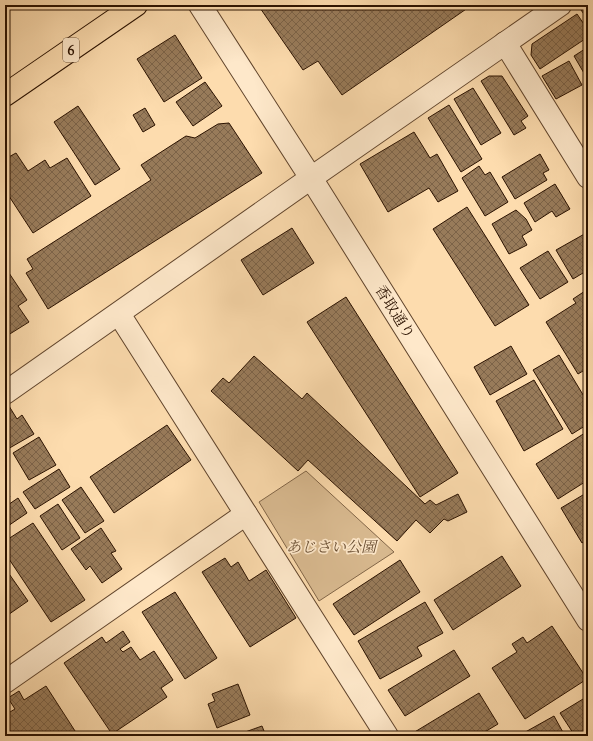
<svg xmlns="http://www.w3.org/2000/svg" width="593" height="741" font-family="'Sorts Mill Goudy','Noto Serif JP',serif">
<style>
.green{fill:#d9ba90;stroke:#826648}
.building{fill:url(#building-cross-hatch);stroke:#2b1200}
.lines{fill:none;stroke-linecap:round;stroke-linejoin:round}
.minor-casing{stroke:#60442c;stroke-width:24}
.major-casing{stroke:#2b1200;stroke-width:24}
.minor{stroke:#fee8ca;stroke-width:22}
.major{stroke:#fddcae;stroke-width:22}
.labels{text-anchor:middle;stroke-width:3.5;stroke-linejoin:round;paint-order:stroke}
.shield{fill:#fee8ca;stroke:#6a523d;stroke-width:1}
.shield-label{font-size:14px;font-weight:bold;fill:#2b1200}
.street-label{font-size:15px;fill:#2b1200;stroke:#fee8ca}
.park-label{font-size:15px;font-style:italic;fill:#684d32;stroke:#fee8ca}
</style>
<defs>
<pattern id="building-cross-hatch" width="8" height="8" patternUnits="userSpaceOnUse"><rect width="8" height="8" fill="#987b5a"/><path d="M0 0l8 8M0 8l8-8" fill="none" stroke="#7c6348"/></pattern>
</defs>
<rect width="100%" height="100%" fill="#fddcae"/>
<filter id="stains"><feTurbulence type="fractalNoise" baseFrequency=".005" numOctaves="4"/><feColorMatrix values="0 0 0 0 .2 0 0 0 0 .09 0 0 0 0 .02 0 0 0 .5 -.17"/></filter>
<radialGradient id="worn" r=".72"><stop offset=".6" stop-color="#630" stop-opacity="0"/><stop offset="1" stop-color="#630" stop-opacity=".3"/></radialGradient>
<path class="green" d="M306,471L394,552L319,601L259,502Z"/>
<g class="building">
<path d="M258,5H472L342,95L318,61L303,70Z"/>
<path d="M588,5V20L581,10Z"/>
<path d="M577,14L588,30V37L540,69L531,55L532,44Z"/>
<path d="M175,35L202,78L164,102L137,59Z"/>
<path d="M588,47V80L574,56Z"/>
<path d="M569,61L582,85L556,99L542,76Z"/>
<path d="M489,76H502L528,116L521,121L526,128L514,135L481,81Z"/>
<path d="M205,82L222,106L193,126L176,102Z"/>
<path d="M473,88L501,133L481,145L454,99Z"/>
<path d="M449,105L482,159L461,172L428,118Z"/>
<path d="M78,106L120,169L95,185L54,122Z"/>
<path d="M145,108L155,125L143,132L133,115Z"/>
<path d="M229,123L262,173L48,309L26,273L33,269L27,259L151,180L141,165L186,136L195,138L218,124Z"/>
<path d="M414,132L430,158L437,154L458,191L438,202L429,188L388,212L360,164Z"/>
<path d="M16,153L28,171L45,160L50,168L67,158L91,196L33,233L5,190V159Z"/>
<path d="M540,154L549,170L543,173L547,180L515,199L502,177Z"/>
<path d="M479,166L485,175L490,172L508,202L485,216L462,178Z"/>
<path d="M555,184L570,209L556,217L552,211L535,222L524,203Z"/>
<path d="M467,207L529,305L495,326L433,229Z"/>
<path d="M516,210L526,219L532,230L522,236L527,245L509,254L492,224Z"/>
<path d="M292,228L314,263L263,295L241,260Z"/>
<path d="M588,232V270L573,279L556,250Z"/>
<path d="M548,251L568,282L540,299L520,268Z"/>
<path d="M7,270L27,300L18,306L29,322L5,337V271Z"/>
<path d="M588,289V368L578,374L546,322L576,303L573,299Z"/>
<path d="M346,297L458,473L420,497L307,322Z"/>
<path d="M511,346L527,374L490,395L474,367Z"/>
<path d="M559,355L588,403V424L572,434L533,370Z"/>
<path d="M254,356L302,399L307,393L425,504L430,500L436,505L458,494L467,512L448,521L444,519L430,533L416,520L397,541L308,460L298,471L211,391L223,378L229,383Z"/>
<path d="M534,380L563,429L524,451L496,401Z"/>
<path d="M9,406L17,419L22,415L34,434L6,450L5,448V408Z"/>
<path d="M167,425L191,460L114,513L90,477Z"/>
<path d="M588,431V480L558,499L536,464Z"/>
<path d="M39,437L56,465L29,480L13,453Z"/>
<path d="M59,469L70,487L35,509L23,492Z"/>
<path d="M81,487L104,521L85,533L62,500Z"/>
<path d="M5,489L10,497L5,500Z"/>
<path d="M588,492V539L582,543L561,508Z"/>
<path d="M18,498L27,513L5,528V507Z"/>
<path d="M58,504L80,538L62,550L40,516Z"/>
<path d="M33,523L85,600L51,622L5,553V541Z"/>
<path d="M101,528L116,551L111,553L122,569L102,583L90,566L86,570L71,549Z"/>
<path d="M502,556L521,586L453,630L434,600Z"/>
<path d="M225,558L231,567L238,562L249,581L266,570L296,618L250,647L202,572Z"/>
<path d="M400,560L420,592L354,635L333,604Z"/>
<path d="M5,568L28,601L5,617Z"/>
<path d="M175,592L217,658L185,679L142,612Z"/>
<path d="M425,602L443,633L417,647L422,656L380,679L358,641Z"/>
<path d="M552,626L587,679L525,719L492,668L517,652L512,644L523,637L527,643Z"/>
<path d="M123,631L130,642L120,649L123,652L131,647L140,660L154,651L173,680L161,688L167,697L112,734L64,663L102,637L106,643Z"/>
<path d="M454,650L470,676L405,716L388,690Z"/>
<path d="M238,684L250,715L217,728L208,704L215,701L212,694Z"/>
<path d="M46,686L77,734L74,736H5V715L15,709L8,698L19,691L24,700Z"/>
<path d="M479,693L498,724L478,736H416L413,733Z"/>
<path d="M588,696V736H575L560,713Z"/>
<path d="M554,716L565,736H521L520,735Z"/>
<path d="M262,726L266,736H234Z"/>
</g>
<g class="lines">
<defs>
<g id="minor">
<path d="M200,5L311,178L588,620"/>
<path d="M505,43L588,177"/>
<path d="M119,314L387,736"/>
<path d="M5,393L311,178L560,5"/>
<path d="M5,682L246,514"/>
</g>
<path id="major" d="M5,95L136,5"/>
</defs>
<use href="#minor" class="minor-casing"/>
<use href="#major" class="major-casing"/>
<use href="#minor" class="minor"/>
<use href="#major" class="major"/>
</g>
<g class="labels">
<rect class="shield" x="63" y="38" width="16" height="24" rx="3"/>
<g class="shield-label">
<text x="71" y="55">6</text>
</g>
<g class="street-label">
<text transform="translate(395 312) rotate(58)" y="5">香取通り</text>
</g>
<g class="park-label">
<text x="331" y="552">あじさい公園</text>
</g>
</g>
<rect width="593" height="741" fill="none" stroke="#fddcae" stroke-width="20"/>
<rect x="6" y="6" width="581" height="729" fill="none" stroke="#2b1200" stroke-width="2"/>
<rect x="10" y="10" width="573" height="721" fill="none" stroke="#2b1200"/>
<rect width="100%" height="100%" filter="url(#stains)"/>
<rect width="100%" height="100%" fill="url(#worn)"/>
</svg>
